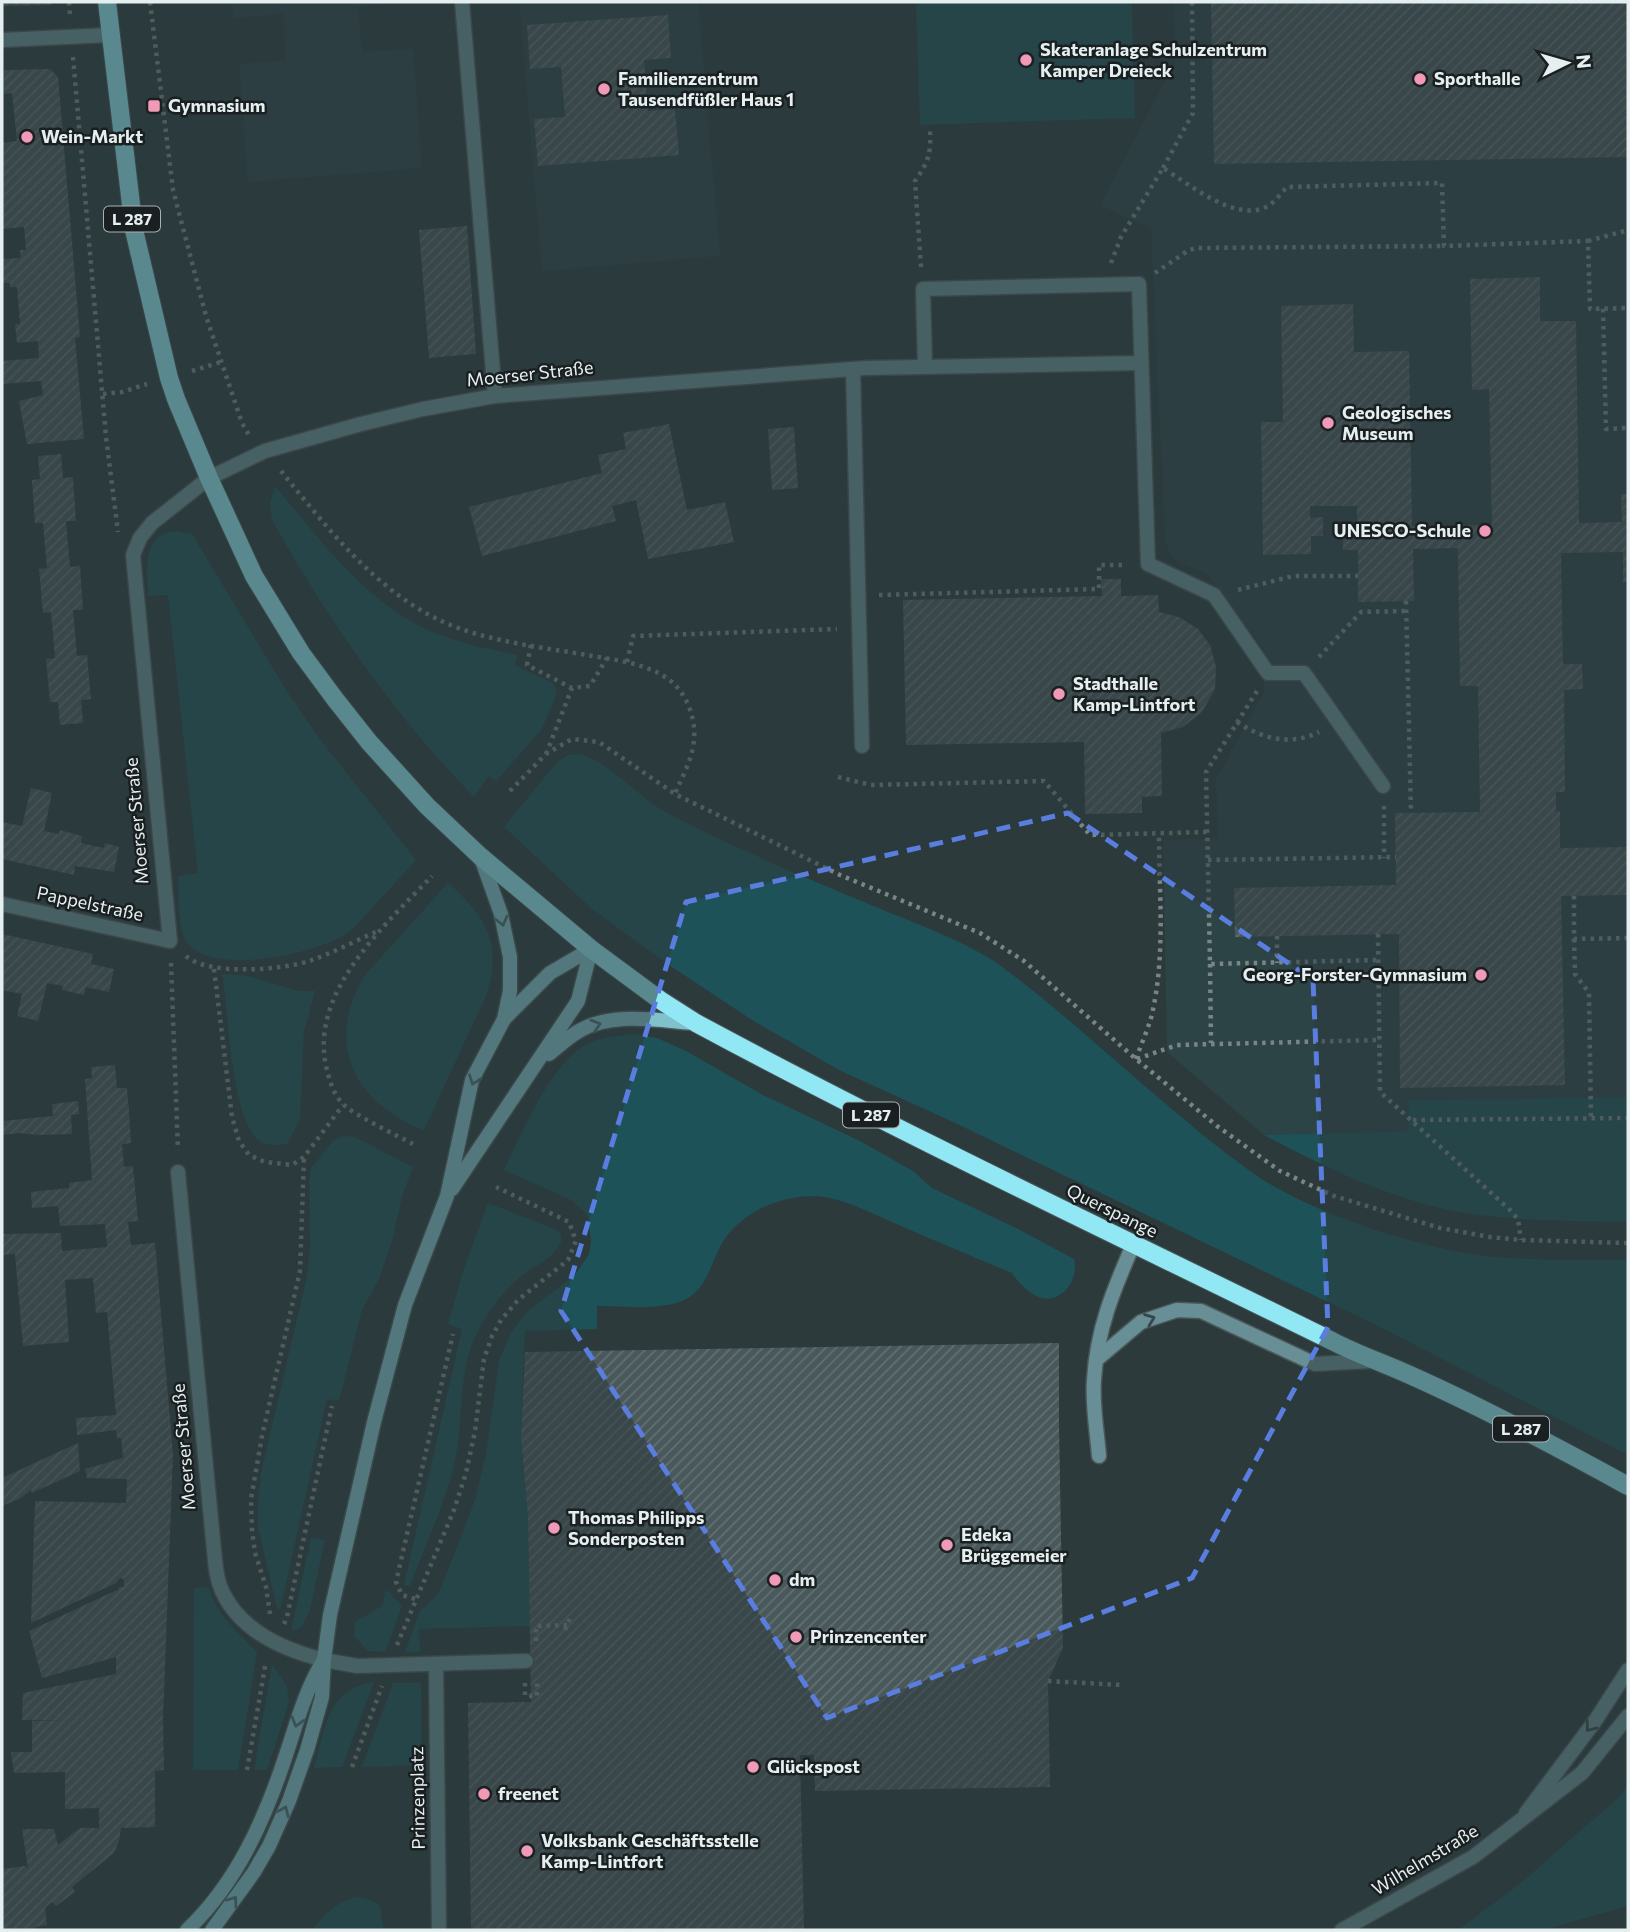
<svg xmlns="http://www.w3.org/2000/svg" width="1630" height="1932" font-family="Commissioner,sans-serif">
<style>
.built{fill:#2d4447}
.green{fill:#1d5259}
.building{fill:url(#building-hatch)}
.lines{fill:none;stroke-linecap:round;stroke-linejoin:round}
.service-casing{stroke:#4a5759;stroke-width:17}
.pedestrian-casing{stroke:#4a5759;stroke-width:17}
.minor-casing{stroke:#4a5759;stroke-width:17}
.tertiary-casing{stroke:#4a5759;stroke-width:17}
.secondary-casing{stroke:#4a5759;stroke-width:17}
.primary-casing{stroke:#4a5759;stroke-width:20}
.path{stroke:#798587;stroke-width:4.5;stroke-dasharray:3.5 5;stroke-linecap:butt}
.service{stroke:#688f95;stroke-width:14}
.pedestrian{stroke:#688f95;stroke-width:14}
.minor{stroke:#688f95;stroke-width:14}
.tertiary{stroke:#688f95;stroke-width:14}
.secondary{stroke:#80c1cb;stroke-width:14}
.primary{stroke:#92e7f4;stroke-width:18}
.oneway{stroke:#4d7076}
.oneway2{stroke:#35474a}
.marked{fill:none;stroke:#597edf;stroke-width:5;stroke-dasharray:14 9;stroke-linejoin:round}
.poi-dot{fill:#f09ab7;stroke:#1a2021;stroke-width:2.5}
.labels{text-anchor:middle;stroke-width:5;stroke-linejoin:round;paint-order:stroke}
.shield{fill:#1a2021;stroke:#a9b1b2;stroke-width:2}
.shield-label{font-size:16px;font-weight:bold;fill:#e6eff0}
.poi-label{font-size:18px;font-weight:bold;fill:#e6eff0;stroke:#1a2021;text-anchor:start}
.street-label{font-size:18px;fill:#e6eff0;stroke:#1a2021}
</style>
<defs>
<pattern id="building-hatch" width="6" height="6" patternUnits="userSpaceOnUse" patternTransform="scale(1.75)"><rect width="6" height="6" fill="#49585b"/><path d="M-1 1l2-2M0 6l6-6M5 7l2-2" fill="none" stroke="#637073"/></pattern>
</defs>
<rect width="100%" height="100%" fill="#2c3a3c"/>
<g class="built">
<path d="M232,2H407L358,7L362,52L413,49L422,168L248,182L239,64L286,60L283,14L233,18Z"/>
<path d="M519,2H698L720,256L542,271Z"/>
<path d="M1174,2H1628V1125H1626L1625,1097L1408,1100L1409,1131L1264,1135L1167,1052L1163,840L1218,838L1216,780L1264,692L1263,648L1206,573L1177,562L1170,553L1165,540L1151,229L1100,205L1175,62Z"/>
</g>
<g class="green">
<path d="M916,2H1132L1135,118L920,125Z"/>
<path d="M275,486C320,539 364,601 430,631C458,643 488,649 518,655L515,665L553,683L557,693L542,729L496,781L489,776L474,797C394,715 328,620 272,520L270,504Z"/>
<path d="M175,531L192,534L286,690L319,738L416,860C401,876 387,892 372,908C365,915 358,925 350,931C322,954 214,976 188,944C177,931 179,893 178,876L198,873L168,595L148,596C147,571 141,535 175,531Z"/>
<path d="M581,754C615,766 637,797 669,814C736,849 807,878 876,907C914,923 968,942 1001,966C1087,1030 1163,1108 1250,1171C1307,1212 1415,1247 1485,1256C1530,1261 1582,1259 1628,1260V1455L1380,1327L951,1121L839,1070L752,1020L663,961L591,908L504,827L557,762L568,755Z"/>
<path d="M448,883C487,917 504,947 485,998L424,1130C353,1103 324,1042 365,975Z"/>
<path d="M222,974L248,976L299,991H315L304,1032L300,1119L288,1143C278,1146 265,1147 257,1139C230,1111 229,1014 222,974Z"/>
<path d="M632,1034L657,1038L686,1051L763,1095L860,1141L913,1171L932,1188L1018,1229L1074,1259C1080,1280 1060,1307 1036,1296C1026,1291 1018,1282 1012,1273C973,1257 933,1240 894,1223C874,1214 852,1203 830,1198C790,1190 739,1210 720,1247C710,1266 706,1289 686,1299C664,1311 621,1306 597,1306V1329L525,1331L521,1437L528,1518L530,1626L419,1629L420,1652H405L420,1611L439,1593L475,1500L486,1454L499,1361L505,1346L511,1332L529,1310L575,1275L589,1254L591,1241L588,1216L571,1200L504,1170C522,1133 551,1061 589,1043C602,1037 617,1036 632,1034Z"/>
<path d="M1626,1097V1125H1628V1222C1578,1221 1528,1221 1478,1215C1402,1205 1331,1170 1264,1135L1409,1131L1408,1100Z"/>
<path d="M344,1136L355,1137L413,1167L402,1197L392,1241L379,1279L362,1310L339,1401L327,1399L280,1610L277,1608L258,1527V1502L261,1473L306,1281L310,1249L309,1184L311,1168L334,1140Z"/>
<path d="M488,1203L557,1230L561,1235V1242C553,1260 531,1267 517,1280C500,1295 486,1315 476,1335C459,1371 463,1412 457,1450C449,1497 426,1542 410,1586L404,1585L462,1329L448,1324L464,1268Z"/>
<path d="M311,1538L325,1540L310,1610L302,1627L291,1631Z"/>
<path d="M209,1587C215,1614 238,1632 257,1652L238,1770H193L194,1588Z"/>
<path d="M386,1589L402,1606L385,1652L368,1651L354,1636L355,1622L382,1606Z"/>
<path d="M272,1664L287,1686L289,1702L267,1770H254Z"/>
<path d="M374,1682L342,1767L314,1768C326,1728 326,1689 374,1682Z"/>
<path d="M393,1683H421L422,1765L362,1767Z"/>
<path d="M1628,1784V1906L1543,1930H1458L1521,1883L1618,1798Z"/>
<path d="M357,1897L371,1900L380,1906L384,1930H312C324,1914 338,1901 357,1897Z"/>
</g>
<g class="building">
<path d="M2,2H52V5L2,6Z"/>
<path d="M1211,2H1628V157L1214,164Z"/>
<path d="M668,15L671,58L644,60L648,111L675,109L679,155L538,166L534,119L565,117L561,67L530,69L527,25Z"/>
<path d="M50,69L58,77L80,337L75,338L84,439L27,444L19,401L43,395L41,381L2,384V361L39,358L38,341L17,343L15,324H20L17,287H10V283H2V259L21,258L20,250H26L24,227L2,229V143L17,141L12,93L4,94V70Z"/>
<path d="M467,226L476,354L429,358L419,230Z"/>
<path d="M1540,277V321H1576L1579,523L1622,522L1621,494H1628V582H1623V552L1561,553L1563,664H1582L1583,689L1564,690L1565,792H1556V811H1560V848L1628,847V895L1561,896L1565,1085L1400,1088L1399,934L1235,937L1234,888L1396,885L1395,813L1480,812L1478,686H1460L1458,548L1413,549L1414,601L1358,602V550H1343V527H1357V506H1310V518L1323,517V536H1311V554L1263,555L1261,422H1283L1281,306L1353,304L1354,352L1409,351L1412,526L1492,525L1489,389L1472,390L1470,279Z"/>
<path d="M669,424L687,510L725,502L734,542L648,559L636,500L612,506L616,521L482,556L469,507L602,473L598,455L626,449L623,433Z"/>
<path d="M794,427L798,488L772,490L768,429Z"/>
<path d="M61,454L63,478L73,477L76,521H66L70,567L80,566L83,610H73L77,656L87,655L91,699L81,700L83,723L60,725L58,702H50L46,659L55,658L51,612L43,613L39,569L47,568L45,546L43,523H35L32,480L40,479L38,456Z"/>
<path d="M1101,579H1121V596L1158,595L1159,612L1179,617L1198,629L1210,645L1216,667L1215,689L1202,712L1183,727L1161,733L1162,796L1142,797V813L1085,814L1084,742L906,745L903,600L1102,596Z"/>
<path d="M31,788L52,793L44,831L59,834L60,830L82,836L81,843L104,848L105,843L119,847L114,872L75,866L74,875L2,859V822L22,826Z"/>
<path d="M2,934L93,954L91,964L114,969L109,992L86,987L84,995L62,990L63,986L47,983L38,1021L17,1016L22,994L2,990Z"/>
<path d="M115,1065L117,1088H127L129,1111L131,1143L122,1144L124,1167L133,1166L138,1221L128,1222L131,1245L155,1243L173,1454L163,1719L164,1770L155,1771V1827L121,1828L119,1841L114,1853L72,1887L75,1892L56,1906L52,1902L45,1908L47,1925L35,1927V1930H2V1869L25,1866L28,1868L22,1829H54L58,1845L80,1828H99V1808L65,1809V1772L14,1773L11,1752H32V1721H71L22,1720L23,1693L116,1674V1657L42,1678L29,1631L119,1589V1587H124V1579L120,1578L116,1583L31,1623L35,1501L126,1503L127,1479L87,1478L85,1469L123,1458L121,1438H117L116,1430L77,1435L76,1418L116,1415L107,1312L96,1313L93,1278L65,1280L69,1342L23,1346L15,1254L2,1255V1234L61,1233L62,1251L107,1247L105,1224L60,1226L58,1206L32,1208L31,1192L69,1188V1183L92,1180L85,1079L92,1078L91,1067Z"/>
<path d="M78,1101L79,1114L71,1115L72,1134L38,1135L20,1133L2,1135V1121L53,1116L52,1104Z"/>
<path d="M1059,1343V1426L1063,1648L1048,1681L1050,1787L815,1791L814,1755H800L804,1930H471L468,1703L531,1702L528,1518L521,1437L525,1352Z"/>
<path d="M78,1443L80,1471L32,1493L31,1490L21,1498L2,1506V1478Z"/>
</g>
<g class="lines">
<defs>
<g id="service">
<path d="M462,2L495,396"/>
<path d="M925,366L923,289L1139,284L1148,564L1214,595L1268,673H1304L1383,786"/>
<path d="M866,368L1141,363"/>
<path d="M853,369L862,746"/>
<path d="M1096,1360L1141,1322L1177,1310L1201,1311L1315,1364L1372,1361"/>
<path d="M1099,1456C1097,1431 1092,1404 1094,1380C1097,1329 1113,1291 1133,1245"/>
<path d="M324,1660L357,1666L526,1661"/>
</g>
<path id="pedestrian" d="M436,1665L439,1930"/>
<g id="minor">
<path d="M2,40L109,35"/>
<path d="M2,904L170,941L133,555L140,538L152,523L209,478L265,451L361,424L423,409L495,396L866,368"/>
<path d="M178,1172L213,1540C215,1557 215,1577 223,1593C242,1632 284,1650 324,1660"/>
</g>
<g id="tertiary">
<path d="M1526,1813L1595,1721L1628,1670"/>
<path d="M1342,1930L1473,1857L1582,1773L1628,1716"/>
</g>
<g id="secondary">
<path d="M505,1018L550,973L591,949"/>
<path d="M549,1054C558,1047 568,1037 579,1031C612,1011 660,1021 696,1023"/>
<path d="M452,1189L578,1001L591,949"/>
<path d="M187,1930C237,1883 265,1819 286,1755C297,1722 305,1691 323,1661"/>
<path d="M212,1930L254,1872L269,1846L289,1801L307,1750L322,1697L324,1660L330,1615L374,1422L405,1305L447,1196L472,1080L504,1019L510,991V957L501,914L481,858"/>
</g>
<path id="primary" d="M107,2L134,230L169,378L176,399L209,478L254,576L301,653L335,699L369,742L427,806L480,856L591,949L660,1000L696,1023C906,1136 1121,1237 1334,1342C1359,1355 1386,1364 1412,1376C1486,1409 1557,1447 1628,1486"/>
</defs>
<use href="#service" class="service-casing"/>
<use href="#pedestrian" class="pedestrian-casing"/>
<use href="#minor" class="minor-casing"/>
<use href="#tertiary" class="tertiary-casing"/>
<use href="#secondary" class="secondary-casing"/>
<use href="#primary" class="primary-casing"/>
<g class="path">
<path d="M69,2L70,17"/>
<path d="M150,2L173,190L206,316L242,423L249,435"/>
<path d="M73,57L106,437L118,532"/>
<path d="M1163,168L1193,113L1192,2"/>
<path d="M1588,241L1628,230"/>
<path d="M1111,263L1121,237L1163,168C1189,184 1237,224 1268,206C1275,202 1281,193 1287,187L1442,183L1444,246L1588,241L1590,309L1628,308"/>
<path d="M921,267L915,181C929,161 931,154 930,129"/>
<path d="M1155,273L1189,250L1197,248L1444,246"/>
<path d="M1603,309L1606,429L1628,428"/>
<path d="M192,371L221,362"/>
<path d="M103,394L122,392L147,384"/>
<path d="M281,471C325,525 370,584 433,617C480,641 535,646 587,655C614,660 649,663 672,682C687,695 696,719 694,739C693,758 682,777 675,794"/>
<path d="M1238,590L1293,576H1358"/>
<path d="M879,595L1099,589V565H1126"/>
<path d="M1406,601L1411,813"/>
<path d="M531,645L527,665L572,688L590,686L607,658"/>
<path d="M1319,657L1361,612L1407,611"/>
<path d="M627,662L633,636L837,629"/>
<path d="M1257,691L1206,772L1210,964L1379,960"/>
<path d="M1237,722C1262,739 1291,746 1319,732"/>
<path d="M546,754L572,688"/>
<path d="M838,777L871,785L1044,781L1090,835L1207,832"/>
<path d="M510,791L546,754L572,739L599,742L675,794L840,875L980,933L1024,961L1136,1059L1217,1126L1280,1171L1334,1196L1440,1228L1490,1237L1521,1240L1628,1243"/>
<path d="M1384,806V858"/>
<path d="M1208,860L1396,857"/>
<path d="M1574,896V939L1628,938"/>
<path d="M1378,934L1380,1092L1510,1210L1518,1219L1521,1240"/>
<path d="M1277,936V963"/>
<path d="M1574,939L1575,974L1589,993L1591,1118"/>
<path d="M186,956C207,976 283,970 309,961C333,953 357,940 380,930"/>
<path d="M171,963L178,1150"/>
<path d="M1210,964L1211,1043"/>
<path d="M214,969L232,1117L239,1141L249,1155L265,1162L292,1165L304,1157L343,1105"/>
<path d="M1136,1059C1141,1045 1147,1031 1151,1018C1166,958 1159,894 1159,833"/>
<path d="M1137,1059L1177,1045L1380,1040"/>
<path d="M1413,1120L1628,1118"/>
<path d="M413,1144C398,1136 352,1114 343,1104C334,1095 330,1082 327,1070C307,994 384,926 432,876"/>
<path d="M415,1599L402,1595L396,1582L453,1334"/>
<path d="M270,1614L266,1587L255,1553L252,1530L251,1499L262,1436L300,1271L304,1157"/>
<path d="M284,1624L287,1617L332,1406"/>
<path d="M565,1630L570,1618"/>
<path d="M536,1641V1626L567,1625"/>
<path d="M397,1645L454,1510L466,1473L475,1431L484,1359L492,1336L501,1320L518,1300L568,1260L576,1241L569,1222L496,1187"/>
<path d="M1048,1681L1122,1685"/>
<path d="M525,1683V1696H537V1681"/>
<path d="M352,1767L382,1686"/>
<path d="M247,1770L266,1661"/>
</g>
<use href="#service" class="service"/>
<use href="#pedestrian" class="pedestrian"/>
<use href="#minor" class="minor"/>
<use href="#tertiary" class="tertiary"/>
<use href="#secondary" class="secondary"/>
<use href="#primary" class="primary"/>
</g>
<defs><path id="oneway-chevron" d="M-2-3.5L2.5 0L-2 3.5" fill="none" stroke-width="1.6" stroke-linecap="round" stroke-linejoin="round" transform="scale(1.75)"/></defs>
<g class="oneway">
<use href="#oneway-chevron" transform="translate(502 921) rotate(76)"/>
<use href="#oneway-chevron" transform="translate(596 1025) rotate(-17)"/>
<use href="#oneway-chevron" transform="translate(474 1080) rotate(110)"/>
<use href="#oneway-chevron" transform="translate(297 1722) rotate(106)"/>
<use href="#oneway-chevron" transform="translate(284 1811) rotate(-66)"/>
<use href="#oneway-chevron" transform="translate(233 1901) rotate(-54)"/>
</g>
<g class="oneway2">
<use href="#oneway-chevron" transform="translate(1150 1319) rotate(-21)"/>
<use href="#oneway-chevron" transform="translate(1590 1727) rotate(127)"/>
</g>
<path d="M0 0H1630V1932H0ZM1068,813L1313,980L1328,1327L1192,1578L827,1718L561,1311L686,902Z" fill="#2c3a3c" fill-opacity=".55" fill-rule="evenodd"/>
<path class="marked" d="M1068,813L1313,980L1328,1327L1192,1578L827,1718L561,1311L686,902Z"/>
<g class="poi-dot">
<circle cx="1026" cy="60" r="7"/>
<circle cx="1420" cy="79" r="7"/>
<circle cx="604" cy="89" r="7"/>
<rect x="147" y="99" width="14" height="14" rx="3.5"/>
<circle cx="27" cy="137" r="7"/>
<circle cx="1328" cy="423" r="7"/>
<circle cx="1485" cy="531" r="7"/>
<circle cx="1059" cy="694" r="7"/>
<circle cx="1481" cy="975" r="7"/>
<circle cx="554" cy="1528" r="7"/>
<circle cx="947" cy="1545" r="7"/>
<circle cx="775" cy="1580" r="7"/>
<circle cx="796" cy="1637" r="7"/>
<circle cx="753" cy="1767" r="7"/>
<circle cx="484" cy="1794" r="7"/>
<circle cx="527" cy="1851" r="7"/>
</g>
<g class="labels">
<g class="shield">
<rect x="104" y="206.5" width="56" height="25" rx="5"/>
<rect x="843" y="1102.5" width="56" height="25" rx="5"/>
<rect x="1493" y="1416.5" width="56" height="25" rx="5"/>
</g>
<g class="shield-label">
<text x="132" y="225">L 287</text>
<text x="871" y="1121">L 287</text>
<text x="1521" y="1435">L 287</text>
</g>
<g class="poi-label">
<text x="1040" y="56">Skateranlage Schulzentrum<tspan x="1040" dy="21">Kamper Dreieck</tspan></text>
<text x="618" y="85">Familienzentrum<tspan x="618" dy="21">Tausendfüßler Haus 1</tspan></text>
<text x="1434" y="85">Sporthalle</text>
<text x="168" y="112">Gymnasium</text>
<text x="41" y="143">Wein-Markt</text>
<text x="1342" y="419">Geologisches<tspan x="1342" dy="21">Museum</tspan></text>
<text x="1471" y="537" text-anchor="end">UNESCO-Schule</text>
<text x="1073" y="690">Stadthalle<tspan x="1073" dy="21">Kamp-Lintfort</tspan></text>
<text x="1467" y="981" text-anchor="end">Georg-Forster-Gymnasium</text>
<text x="568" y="1524">Thomas Philipps<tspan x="568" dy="21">Sonderposten</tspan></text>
<text x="961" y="1541">Edeka<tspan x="961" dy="21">Brüggemeier</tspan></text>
<text x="789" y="1586">dm</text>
<text x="810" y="1643">Prinzencenter</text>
<text x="767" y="1773">Glückspost</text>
<text x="498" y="1800">freenet</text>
<text x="541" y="1847">Volksbank Geschäftsstelle<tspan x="541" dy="21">Kamp-Lintfort</tspan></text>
</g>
<g class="street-label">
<text transform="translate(530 374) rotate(-6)" y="6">Moerser Straße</text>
<text transform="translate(137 821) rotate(-95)" y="6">Moerser Straße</text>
<text transform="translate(90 904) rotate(12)" y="6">Pappelstraße</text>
<text transform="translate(1112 1211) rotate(26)" y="6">Querspange</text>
<text transform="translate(184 1447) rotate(-95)" y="6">Moerser Straße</text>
<text transform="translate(418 1798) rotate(-91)" y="6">Prinzenplatz</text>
<text transform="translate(1425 1860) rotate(-31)" y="6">Wilhelmstraße</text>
</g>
</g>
<rect width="1630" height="1932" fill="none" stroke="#e6eff0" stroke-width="7"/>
<g transform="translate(1567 63) rotate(85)" stroke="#1a2021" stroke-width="5" paint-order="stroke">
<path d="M0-5L12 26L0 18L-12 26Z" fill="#e6eff0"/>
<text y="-10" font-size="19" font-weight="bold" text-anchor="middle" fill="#e6eff0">N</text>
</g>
</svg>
